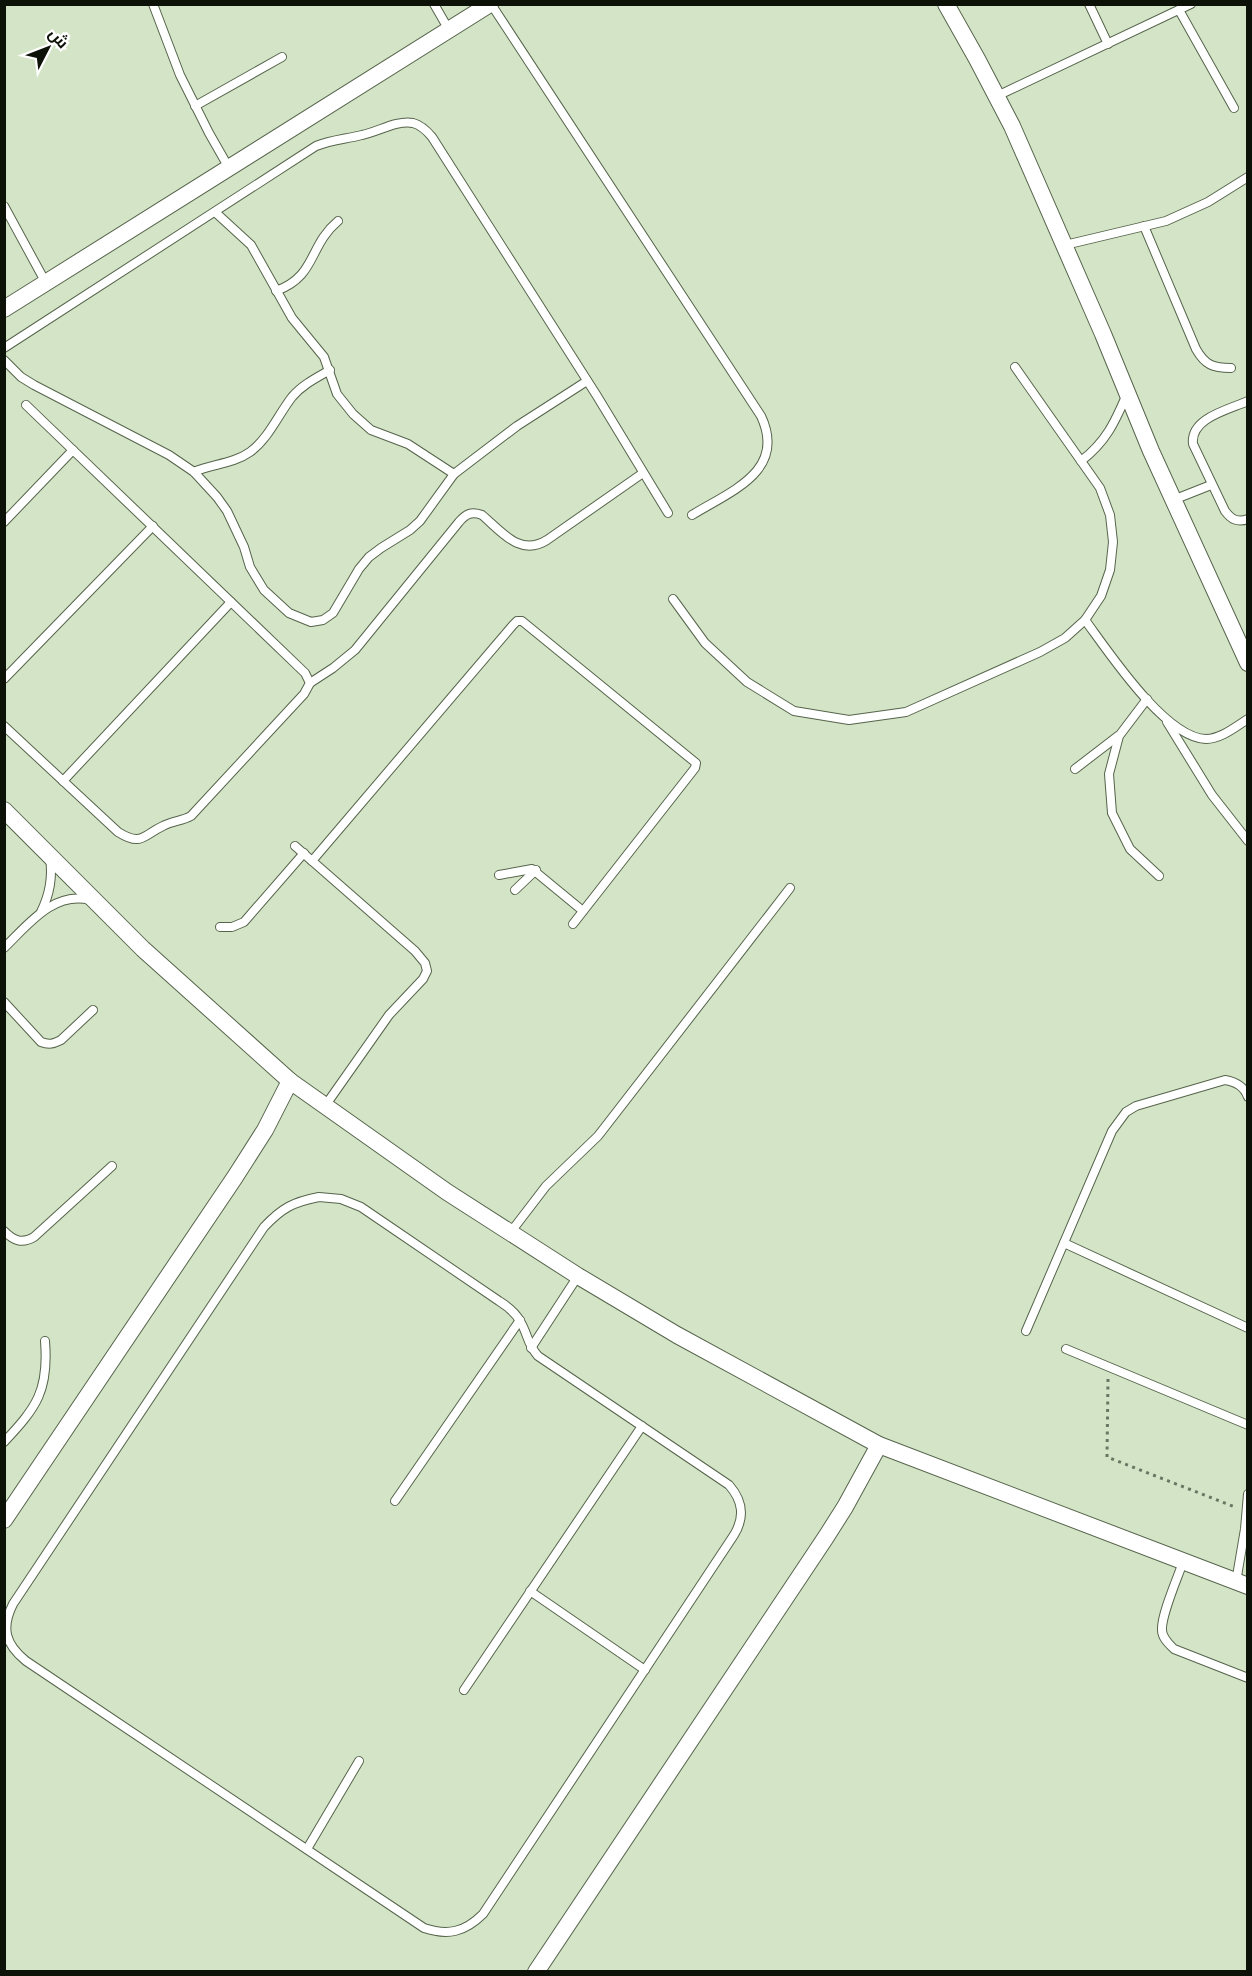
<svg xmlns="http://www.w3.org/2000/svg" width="1252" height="1976" font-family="Helvetica,Cairo,sans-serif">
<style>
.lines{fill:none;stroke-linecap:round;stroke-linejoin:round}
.lane-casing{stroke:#56644b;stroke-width:10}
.street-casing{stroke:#56644b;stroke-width:18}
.path{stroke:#6a7662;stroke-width:3;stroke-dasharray:3 4.5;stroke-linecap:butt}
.lane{stroke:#fff;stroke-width:8}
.street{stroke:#fff;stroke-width:16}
</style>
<rect width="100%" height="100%" fill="#d4e5c7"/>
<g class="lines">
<defs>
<g id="lane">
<path d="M153,4L180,75L209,133L229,168"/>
<path d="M434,4L449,30"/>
<path d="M491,4L761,416C787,471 731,491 692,515"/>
<path d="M1089,4L1108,44"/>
<path d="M1179,10L1234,108"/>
<path d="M997,96L1191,4"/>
<path d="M195,106L282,57"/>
<path d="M4,206L46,283"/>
<path d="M215,212L251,245L292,318L324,357L337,394L353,414L371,430L408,444L454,474"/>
<path d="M1144,226L1196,349C1205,365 1213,368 1231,368"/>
<path d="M1065,245L1166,221L1208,202L1248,177"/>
<path d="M276,291C317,276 308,246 338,221"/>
<path d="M4,348L316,146C331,140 346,139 362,135C378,132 396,120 413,123C421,125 427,131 432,137L597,396L668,513"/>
<path d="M4,360L21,377L34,385L169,455L194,472L217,497L227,511L244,547L250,567L264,590L289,613L311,622L323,620L333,613L359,569L369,557L381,548L410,530L420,521L454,474L517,426L587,381"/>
<path d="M1248,401C1228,410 1190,418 1193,444L1225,511C1231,519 1237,523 1248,519"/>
<path d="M1081,461C1106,442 1115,422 1127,394"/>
<path d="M194,472C212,464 233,464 250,452C269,438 278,415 292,397C302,385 316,378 330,370"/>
<path d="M1173,500L1211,485"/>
<path d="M4,522L73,450"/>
<path d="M673,599L705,643L747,682L794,711L849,720L906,712L1040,652L1065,638L1085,620L1101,596L1110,570L1113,542L1110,515L1100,488L1015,367"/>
<path d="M1085,620C1108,651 1165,738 1206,739C1221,739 1235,727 1248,719"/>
<path d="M4,679L153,526"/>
<path d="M310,683L333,668L355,650L459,522C466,514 471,511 482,515C502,532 520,557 547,540L643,473"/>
<path d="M1147,699L1119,736L1109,774L1112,813L1130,849L1159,876"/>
<path d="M1167,722L1212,795L1248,841"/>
<path d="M4,726L118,832C142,847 143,835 163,826C172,821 182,821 191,816L304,694L310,683L305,673L26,405"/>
<path d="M1075,769L1118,736"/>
<path d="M63,781L231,602"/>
<path d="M295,846L415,951L425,963L427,971L423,979L389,1015L325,1106"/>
<path d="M312,861L513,625L517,621H522L696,763L695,768L573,924"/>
<path d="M499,875L532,869L583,911"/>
<path d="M515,890L536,870"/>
<path d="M41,912C50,894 53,878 50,858"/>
<path d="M220,927H232L244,922L304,853"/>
<path d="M4,948C28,925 53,891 90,900"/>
<path d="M4,1002L41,1042C49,1045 53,1044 61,1040L93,1010"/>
<path d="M319,1197L341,1199L361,1207L499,1301C507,1306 515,1312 520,1321C528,1334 527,1344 538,1356L729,1485C743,1501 745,1517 734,1535L483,1914C465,1932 448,1936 424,1928L26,1661C5,1644 1,1628 13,1604L264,1227C282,1208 293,1202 319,1197Z"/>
<path d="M4,1231C14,1241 22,1244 34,1237L112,1166"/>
<path d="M510,1233L546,1186L598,1136L790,888"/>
<path d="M1064,1243L1248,1328"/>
<path d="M1026,1331L1112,1131L1126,1112L1136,1106L1225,1080C1236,1082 1244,1086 1248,1097"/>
<path d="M531,1348L578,1276"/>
<path d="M1066,1349L1248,1425"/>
<path d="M4,1442C37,1407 49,1390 45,1341"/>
<path d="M395,1501L520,1320"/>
<path d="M1183,1562C1178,1577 1161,1615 1162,1630C1162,1638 1169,1644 1174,1649L1248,1678"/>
<path d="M1236,1582L1245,1529L1248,1494"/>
<path d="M530,1591L645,1670"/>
<path d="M464,1690L642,1426"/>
<path d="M307,1849L359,1761"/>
</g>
<g id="street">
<path d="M946,4L977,59L1012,126L1103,334L1151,451L1248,663"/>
<path d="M4,309L490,4"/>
<path d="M4,810L143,949L290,1081L447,1192L578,1276L677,1335L879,1445L1248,1586"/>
<path d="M4,1520L235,1177L265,1130L290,1081"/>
<path d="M536,1972L826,1537L845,1507L879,1445"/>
</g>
</defs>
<use href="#lane" class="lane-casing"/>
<use href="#street" class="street-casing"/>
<path class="path" d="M1108,1379L1107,1457L1235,1507"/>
<use href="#lane" class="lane"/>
<use href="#street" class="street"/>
</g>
<rect width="1252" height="1976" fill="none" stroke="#0c1208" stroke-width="12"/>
<g transform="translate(48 48) rotate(48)" stroke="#ffffff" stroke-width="4.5" paint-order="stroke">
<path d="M0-4.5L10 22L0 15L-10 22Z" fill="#0c1208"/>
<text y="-9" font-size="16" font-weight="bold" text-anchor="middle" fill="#0c1208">ش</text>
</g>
</svg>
